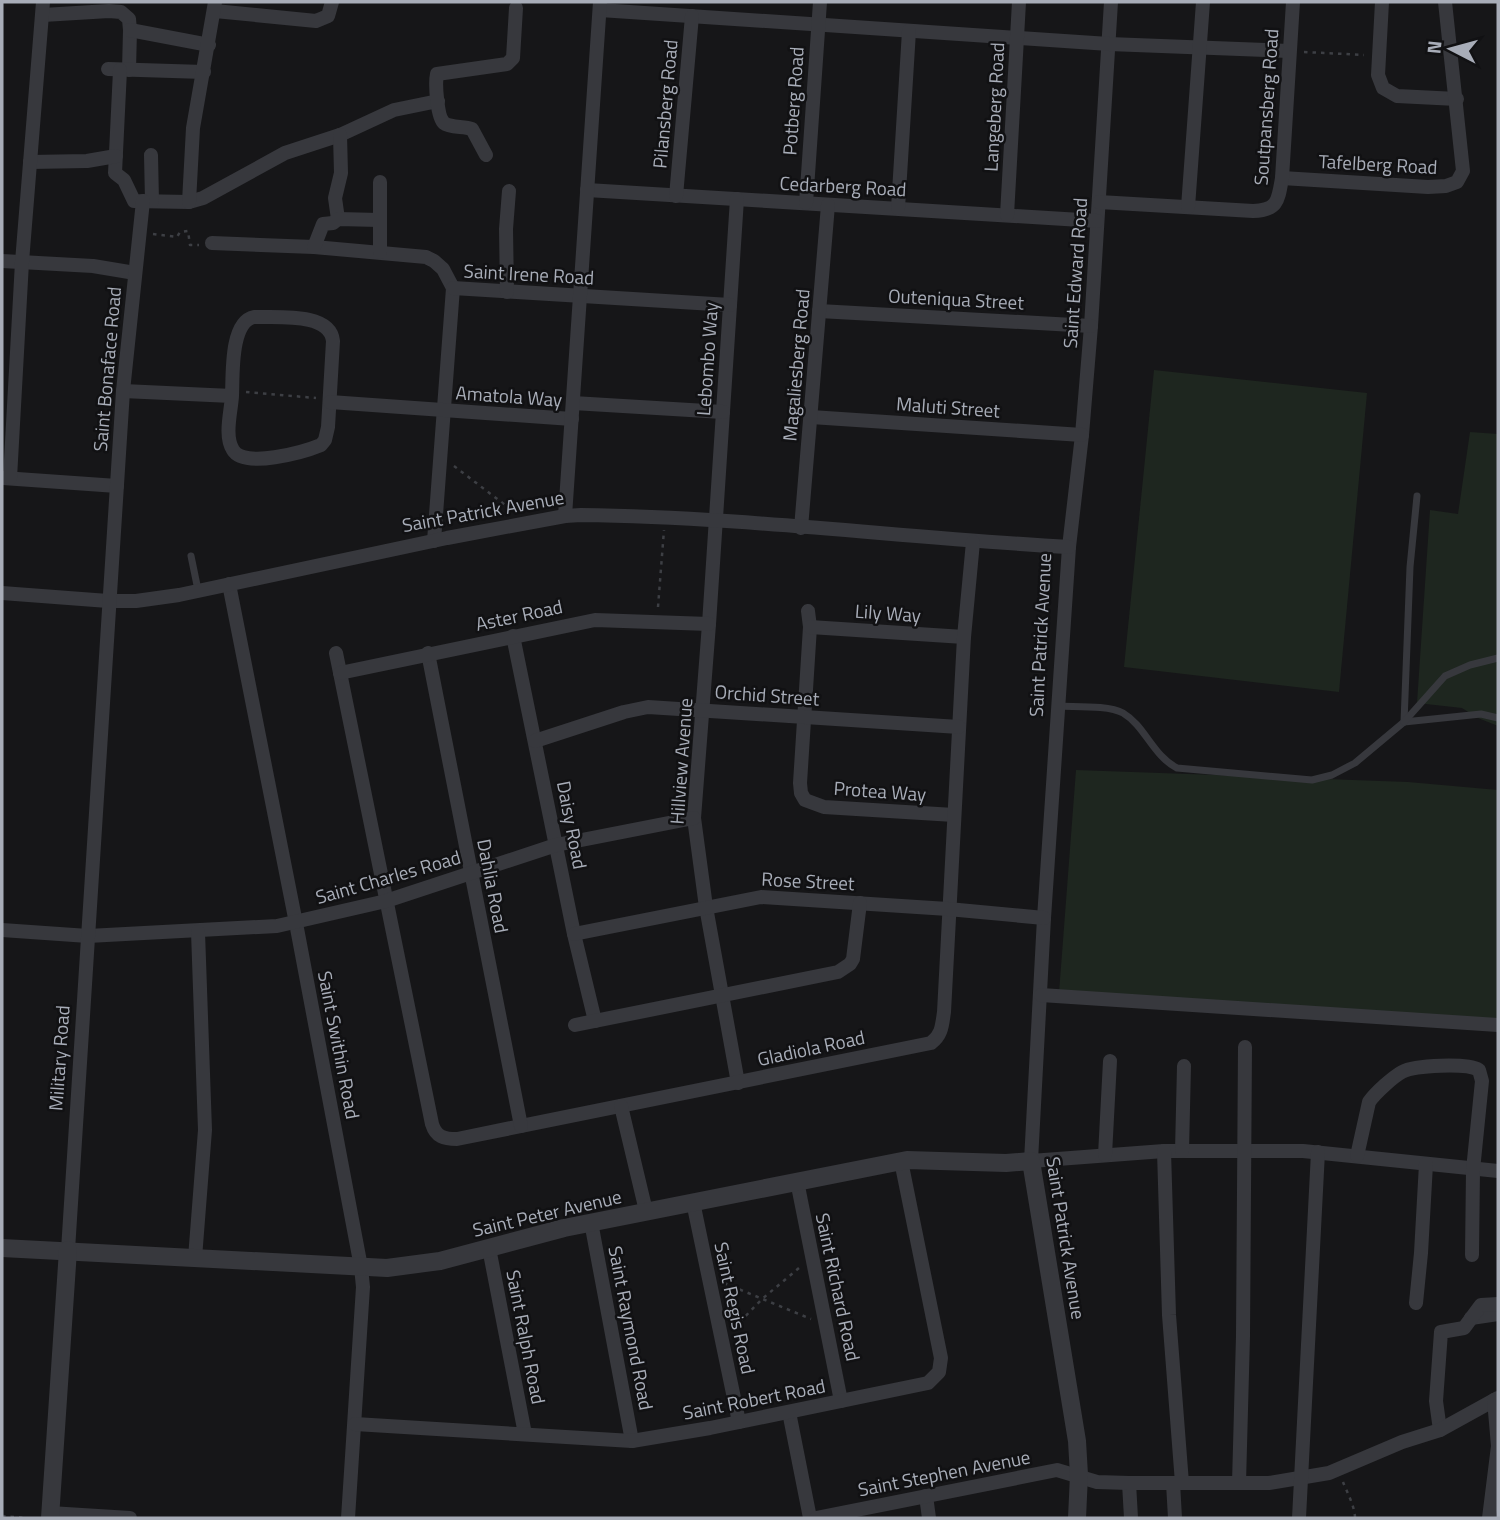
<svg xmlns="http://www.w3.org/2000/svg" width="1500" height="1520" font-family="'Titillium Web',sans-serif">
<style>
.green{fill:#1e261f}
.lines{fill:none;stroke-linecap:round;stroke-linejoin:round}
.path{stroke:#3d3f44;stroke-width:2.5;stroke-dasharray:3.5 5;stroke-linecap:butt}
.service{stroke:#37383d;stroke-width:7}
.minor{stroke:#37383d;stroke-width:14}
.tertiary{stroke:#37383d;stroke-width:18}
.labels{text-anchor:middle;stroke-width:5;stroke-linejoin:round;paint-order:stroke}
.street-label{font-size:19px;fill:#a8adb8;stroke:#111113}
</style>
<rect width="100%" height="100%" fill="#161618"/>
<g class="green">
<path d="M1154,370L1367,393L1339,692L1124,667Z"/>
<path d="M1470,432L1498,434V726L1478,718L1462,708L1417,703L1430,510L1458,514Z"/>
<path d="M1076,770L1408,782L1498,790V1021L1059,993Z"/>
</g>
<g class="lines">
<g class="path">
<path d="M1304,52L1364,55"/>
<path d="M153,234L177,237L180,232L188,231L190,245H199"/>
<path d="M246,392L316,398"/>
<path d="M454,466L513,511"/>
<path d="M658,607L664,530"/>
<path d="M724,1283L811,1319"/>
<path d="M734,1328L762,1299L799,1268"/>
<path d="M1343,1482C1347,1492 1355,1507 1355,1518"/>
<path d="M2,1516L27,1518"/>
</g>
<g class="service">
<path d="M191,556L198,590"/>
<path d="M1058,706C1075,707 1109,705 1123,713C1145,726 1153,756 1177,768L1312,780L1332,775L1355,763L1404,722L1481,714L1498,718"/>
<path d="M1404,722L1410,567L1417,496"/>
<path d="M1404,722L1445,676L1470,665L1498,658"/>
</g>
<g class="minor">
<path d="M1111,2L1091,326L1082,435L1069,547L1044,918L1031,1161L1164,1151H1303L1498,1171"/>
<path d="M1382,2L1378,75L1383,88L1397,96L1457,99"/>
<path d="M600,10L1109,44L1289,51"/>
<path d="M215,11L316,21L328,16L332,2"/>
<path d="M43,15L109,11L121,12L129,19L130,30L129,70"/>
<path d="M130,30L209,45"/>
<path d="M108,69L204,72"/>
<path d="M120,70L115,173L124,180L134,201L189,202L203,198L285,153L340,135L394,110L438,101"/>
<path d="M151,155L152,201"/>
<path d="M486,155L472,129C464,126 450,128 444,123C437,117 435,83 437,74L507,64L513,58L516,8"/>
<path d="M30,162L87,161L116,156"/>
<path d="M1282,178L1428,187L1446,186L1457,182L1463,171L1445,2"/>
<path d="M587,190L1097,221"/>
<path d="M676,196L692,16"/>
<path d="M737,199L709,624L694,818L706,907L738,1083"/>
<path d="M189,202L193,128L215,2"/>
<path d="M1099,202L1253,211C1278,210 1278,201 1282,178L1293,2"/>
<path d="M806,203L820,2"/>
<path d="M1188,207L1203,2"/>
<path d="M898,208L909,31"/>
<path d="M1007,215L1019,2"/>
<path d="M338,219L335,198L341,173L340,135"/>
<path d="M212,243L314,247L426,257L434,261L443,269L453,288L434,541"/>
<path d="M314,247L323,224L333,223L338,219L379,220"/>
<path d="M380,252V182"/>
<path d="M2,261L93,266L135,273"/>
<path d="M453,288L730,305"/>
<path d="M507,292L506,229L509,191"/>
<path d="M819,311L1091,326"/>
<path d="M123,391L232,396C233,375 230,322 254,317C277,318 330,312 333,341L328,427L325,440L321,445C304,452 244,469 233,450C224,436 231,412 232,396"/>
<path d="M330,402L572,419"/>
<path d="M573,403L723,412"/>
<path d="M811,417L1082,435"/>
<path d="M3,478L117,486"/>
<path d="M10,478L22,262L43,2"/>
<path d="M565,516L600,2"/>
<path d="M801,528L828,205"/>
<path d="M229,584L296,923L361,1267L363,1287L348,1518"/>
<path d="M2,593L108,601H136L179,595L447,538L565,516L581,515C744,517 906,538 1069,547"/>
<path d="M808,611L810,627L800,783L801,793L805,800L824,807L954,815"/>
<path d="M810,627L964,637"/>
<path d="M513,636L574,934L595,1021"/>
<path d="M336,653L432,1124C436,1137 444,1139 457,1139L931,1043C942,1035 942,1025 944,1012L964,637L973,542"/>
<path d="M428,653L521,1126"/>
<path d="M340,673L595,620L709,624"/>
<path d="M535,741L624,712L648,707L959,727"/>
<path d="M2,930L88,936L277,926L386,901L556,845L694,818"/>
<path d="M574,934L761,897L948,909L1044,918"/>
<path d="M1041,995L1498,1025"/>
<path d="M575,1025L838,972L850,964L853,959L860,903"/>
<path d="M621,1106L646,1211"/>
<path d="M1164,1151L1169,1315L1182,1483"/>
<path d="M1182,1151L1184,1066"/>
<path d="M1105,1155L1110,1061"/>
<path d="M1357,1156L1369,1102C1375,1093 1393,1077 1402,1072C1415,1065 1467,1063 1479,1070L1482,1081L1473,1170L1472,1255"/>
<path d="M797,1181L841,1401"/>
<path d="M693,1202L739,1422"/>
<path d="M591,1222L632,1441"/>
<path d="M489,1248L525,1434"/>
<path d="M68,1250L123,391L143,201"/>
<path d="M195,1258L205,1130L198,932"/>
<path d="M1416,1303L1421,1253L1426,1164"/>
<path d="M1471,1318L1498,1314"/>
<path d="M789,1412L810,1518"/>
<path d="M355,1424L632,1441L710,1428L928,1383L939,1372L941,1358L901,1161"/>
<path d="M1440,1430L1436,1401L1441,1332L1464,1328L1481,1305L1498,1304"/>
<path d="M1129,1483L1131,1518"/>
<path d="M1173,1483L1175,1518"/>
<path d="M1239,1483L1243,1336L1245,1047"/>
<path d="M926,1496L929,1518"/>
<path d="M50,1513L130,1518"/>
<path d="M816,1518L1057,1470L1097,1482L1129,1483H1269L1329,1473L1402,1442L1440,1430L1498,1398"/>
<path d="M1299,1518L1318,1152"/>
<path d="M1489,1518L1498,1446L1494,1400"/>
</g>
<g class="tertiary">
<path d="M2,1248L387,1268L440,1261L564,1228L907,1160L1006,1163L1031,1161L1077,1441L1079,1475L1077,1518"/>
<path d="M50,1518L68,1250"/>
</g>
</g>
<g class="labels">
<g class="street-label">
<text transform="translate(793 101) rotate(-86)" y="7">Potberg Road</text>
<text transform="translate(665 104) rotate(-85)" y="7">Pilansberg Road</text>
<text transform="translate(994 107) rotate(-87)" y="7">Langeberg Road</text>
<text transform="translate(1266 107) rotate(-86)" y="7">Soutpansberg Road</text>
<text transform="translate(1378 164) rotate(3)" y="7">Tafelberg Road</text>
<text transform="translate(843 186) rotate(3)" y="7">Cedarberg Road</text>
<text transform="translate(1075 273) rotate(-86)" y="7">Saint Edward Road</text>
<text transform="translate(529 274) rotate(3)" y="7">Saint Irene Road</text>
<text transform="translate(956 299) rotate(3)" y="7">Outeniqua Street</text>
<text transform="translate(707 359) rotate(-86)" y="7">Lebombo Way</text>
<text transform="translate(796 365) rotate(-85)" y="7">Magaliesberg Road</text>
<text transform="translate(107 369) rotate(-85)" y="7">Saint Bonaface Road</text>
<text transform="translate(509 396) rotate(4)" y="7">Amatola Way</text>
<text transform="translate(948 407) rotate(4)" y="7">Maluti Street</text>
<text transform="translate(483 511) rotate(-10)" y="7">Saint Patrick Avenue</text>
<text transform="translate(888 613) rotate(4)" y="7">Lily Way</text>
<text transform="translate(519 615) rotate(-12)" y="7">Aster Road</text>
<text transform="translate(1040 635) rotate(-87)" y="7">Saint Patrick Avenue</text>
<text transform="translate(767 695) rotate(4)" y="7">Orchid Street</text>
<text transform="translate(681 761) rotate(-86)" y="7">Hillview Avenue</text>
<text transform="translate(880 791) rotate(4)" y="7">Protea Way</text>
<text transform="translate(572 825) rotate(79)" y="7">Daisy Road</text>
<text transform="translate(388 877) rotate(-16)" y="7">Saint Charles Road</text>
<text transform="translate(808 881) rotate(3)" y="7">Rose Street</text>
<text transform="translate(493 886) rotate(79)" y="7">Dahlia Road</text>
<text transform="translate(339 1045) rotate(79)" y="7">Saint Swithin Road</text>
<text transform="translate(811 1048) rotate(-12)" y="7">Gladiola Road</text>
<text transform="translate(59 1058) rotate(-86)" y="7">Military Road</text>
<text transform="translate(547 1213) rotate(-13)" y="7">Saint Peter Avenue</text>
<text transform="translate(1066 1238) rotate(81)" y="7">Saint Patrick Avenue</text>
<text transform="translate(838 1287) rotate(78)" y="7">Saint Richard Road</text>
<text transform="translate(735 1308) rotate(78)" y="7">Saint Regis Road</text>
<text transform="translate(631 1328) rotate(79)" y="7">Saint Raymond Road</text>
<text transform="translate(526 1337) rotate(79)" y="7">Saint Ralph Road</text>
<text transform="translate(754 1399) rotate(-11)" y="7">Saint Robert Road</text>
<text transform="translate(944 1473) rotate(-11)" y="7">Saint Stephen Avenue</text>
</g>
</g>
<rect width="1500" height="1520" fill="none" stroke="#a8adb8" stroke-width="7"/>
<g transform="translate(1451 49) rotate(276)" stroke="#111113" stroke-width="5" paint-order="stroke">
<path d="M0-5L12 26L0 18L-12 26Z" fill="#a8adb8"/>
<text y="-10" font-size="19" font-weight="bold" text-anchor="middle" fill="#a8adb8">N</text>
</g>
</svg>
